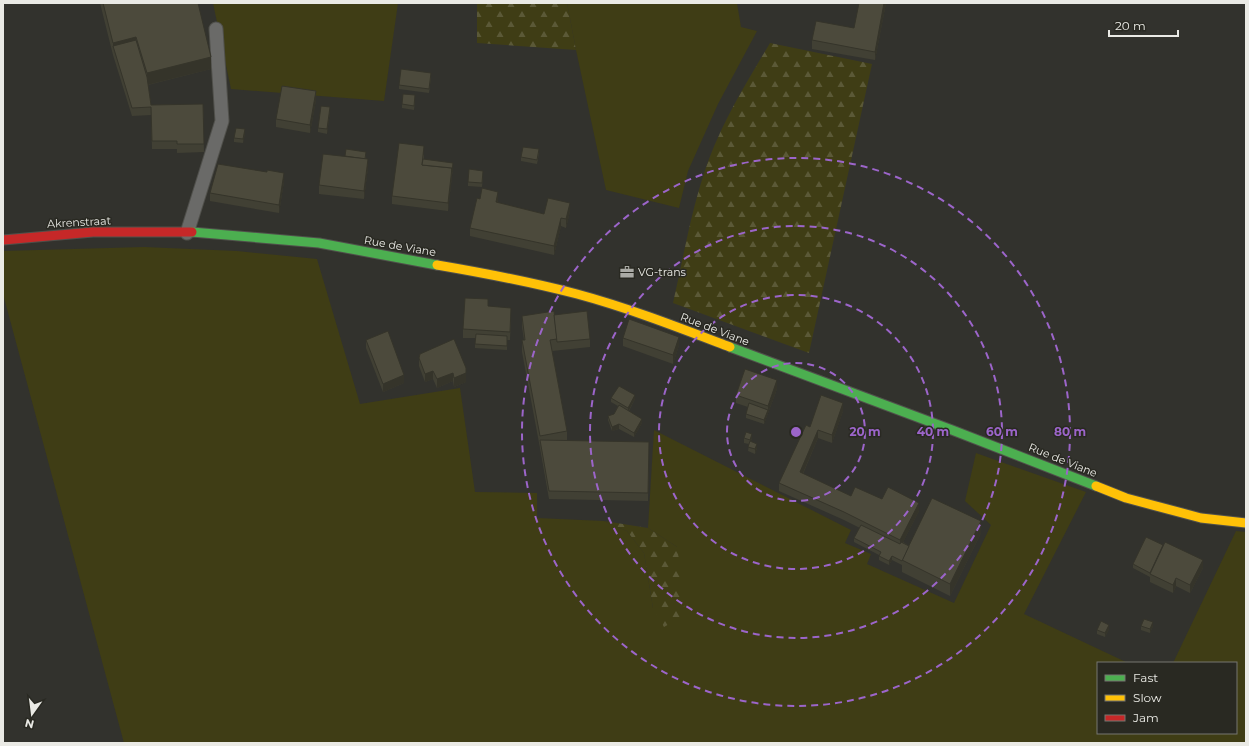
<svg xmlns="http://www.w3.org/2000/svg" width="1249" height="746" font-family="Montserrat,sans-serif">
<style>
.green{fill:#3f3d15}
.forest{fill:url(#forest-firs)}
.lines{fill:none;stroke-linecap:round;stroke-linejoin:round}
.lane-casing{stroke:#50504b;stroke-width:15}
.fast-casing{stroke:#50504b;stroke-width:11}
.slow-casing{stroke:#50504b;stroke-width:11}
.jam-casing{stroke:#50504b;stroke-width:11}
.lane{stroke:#6a6a68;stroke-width:13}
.fast{stroke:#4caf50;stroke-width:9}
.slow{stroke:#ffc107;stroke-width:9}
.jam{stroke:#c62828;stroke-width:9}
.wall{fill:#414034}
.shaded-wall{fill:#35342a}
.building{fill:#4c4a3c;stroke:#35342a}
.ring{fill:none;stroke:#9c65ca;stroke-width:2;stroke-dasharray:7 5}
.labels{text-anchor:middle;stroke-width:3;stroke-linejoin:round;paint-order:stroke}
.street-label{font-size:11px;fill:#eaeae5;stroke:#292922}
.poi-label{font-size:11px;fill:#eaeae5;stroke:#292922;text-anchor:start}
.centre{fill:#9c65ca;stroke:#292922;stroke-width:2}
.ring-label{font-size:12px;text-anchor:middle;font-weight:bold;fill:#9c65ca;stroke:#292922;stroke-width:3;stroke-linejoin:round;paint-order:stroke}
</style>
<defs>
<pattern id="forest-firs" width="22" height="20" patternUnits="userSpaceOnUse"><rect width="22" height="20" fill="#3f3d15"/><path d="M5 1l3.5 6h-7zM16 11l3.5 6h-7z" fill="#5b5937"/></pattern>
</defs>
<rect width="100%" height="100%" fill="#32322d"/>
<g class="green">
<path d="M213,3H398L384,101L231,89Z"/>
<path d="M567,3H737L741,27L757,31L718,104L688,171L679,208L606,190L576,50Z"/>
<path d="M144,247L237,251L317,259L360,404L460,388L475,492L537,493V518L604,521L627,531L644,553L653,608L677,547L648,528L654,430L851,530L845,543L871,554L867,564L954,603L991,525L965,501L976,453L1086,492L1024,614L1128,663H1098V733H1236V663H1173L1236,531L1246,532V743H124L3,294V251Z"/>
</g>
<g class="forest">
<path d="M477,3H567L576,50L477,43Z"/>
<path d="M770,43L872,64L809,353L673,303C684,255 692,205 709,159C725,117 748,80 770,43Z"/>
<path d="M604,521L648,528L677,547L682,579L685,615L664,627L653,608L644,553L627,531Z"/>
</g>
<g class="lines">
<defs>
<path id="lane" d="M187,233L222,121L216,29"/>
<g id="fast">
<path d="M192,232L319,243L437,265"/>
<path d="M730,347L952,430L1096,486"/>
</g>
<g id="slow">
<path d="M437,265C484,273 531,282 577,294C629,308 680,328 730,347"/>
<path d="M1096,486L1126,498L1201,518L1246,523"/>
</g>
<path id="jam" d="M3,240L93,232H192"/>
</defs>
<use href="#lane" class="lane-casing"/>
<use href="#fast" class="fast-casing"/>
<use href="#slow" class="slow-casing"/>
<use href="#jam" class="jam-casing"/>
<use href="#lane" class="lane"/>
<use href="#fast" class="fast"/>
<use href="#slow" class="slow"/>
<use href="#jam" class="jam"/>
</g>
<g class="wall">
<path d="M100,3H198L211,69L148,85L151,105L203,104L204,152L177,153V149H152L151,115L132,116L113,55Z"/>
<path d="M886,3L875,60L812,49V40L854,28Z"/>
<path d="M431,77L429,93L399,89V85Z"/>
<path d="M415,99L414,110L402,108V104Z"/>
<path d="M316,100L310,133L276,127V119Z"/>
<path d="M330,111L327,134L318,132V128Z"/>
<path d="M245,133L243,143L234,142V138Z"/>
<path d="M539,153L537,164L521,161V157Z"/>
<path d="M424,154V159L453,167L448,211L392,204V196Z"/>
<path d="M345,156H366V159L368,167L364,199L319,194V185Z"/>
<path d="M483,175L482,187L468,186V182Z"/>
<path d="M284,181L279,213L210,201V193Z"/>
<path d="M480,199L498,200V203L544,214L570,211L566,228L561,226L554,255L470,236V228Z"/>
<path d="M488,306L511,316L510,340H507V350L475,348V338H463V329Z"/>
<path d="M554,315L590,339V347L552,351L567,431V440L649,450L648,501L549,499L540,448L522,352V340H524L522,327V316Z"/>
<path d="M623,338L679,345L673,364L623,346Z"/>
<path d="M366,340L404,383L383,392L366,348Z"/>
<path d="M420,354L466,382L454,387L453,381L437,388L433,379L425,382L419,366V358Z"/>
<path d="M777,389L764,424L746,418V414L748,407L736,403V395Z"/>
<path d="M611,398L635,399L629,411L642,423L634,437L619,429L612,431L608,420V416L614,414L618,406L611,402Z"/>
<path d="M843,411L832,443L818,438L803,474L851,496L882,499L919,511L903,542L909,546L981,533L950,596L902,572V565L892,560L889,565L879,560V555L854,542V538L860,528L844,520L779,491V483L810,427Z"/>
<path d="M744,438H752L751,441L757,448L755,454L748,451L749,444L744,443Z"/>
<path d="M1133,564L1203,568L1190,593L1176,586L1173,593L1150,582V577L1133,568Z"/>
<path d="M1141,626H1153L1150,633L1141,630Z"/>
<path d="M1109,629L1105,637L1097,634V630Z"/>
</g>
<g class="shaded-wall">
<path d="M884,3H886L875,60V52Z"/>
<path d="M136,37V48L113,46V43Z"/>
<path d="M211,57V69L147,85V73Z"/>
<path d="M316,91V100L310,133V125Z"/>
<path d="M330,107V111L327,134V129Z"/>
<path d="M245,129V133L243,143V139Z"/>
<path d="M368,159V167L364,199V191Z"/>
<path d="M453,163V167L448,211V203Z"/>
<path d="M284,173V181L279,213V205Z"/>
<path d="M498,192V200L496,210V202Z"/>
<path d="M570,203V211L566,228V219Z"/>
<path d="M561,218V226L554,255V246Z"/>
<path d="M679,337V345L673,364V355Z"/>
<path d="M433,371V379L425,382V374Z"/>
<path d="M453,373V381L437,388V379Z"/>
<path d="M466,373V382L454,387V378Z"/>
<path d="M404,375V383L383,392V384Z"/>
<path d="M777,380V389L764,424V420L768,410V406Z"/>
<path d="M635,395V399L628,412V408Z"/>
<path d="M843,403V411L832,443V435Z"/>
<path d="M642,419V423L634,437V433Z"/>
<path d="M619,424V429L612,431V427Z"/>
<path d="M818,430V438L800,480V472Z"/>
<path d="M752,434V438L750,444V440Z"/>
<path d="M757,444V448L755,454V449Z"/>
<path d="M919,503V511L900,548V540Z"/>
<path d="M981,521V533L950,596V584Z"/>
<path d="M892,556V560L889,565V561Z"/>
<path d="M1203,560V568L1190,593V585Z"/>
<path d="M1176,578V586L1173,593V585Z"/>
<path d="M1153,622V626L1150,633V629Z"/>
<path d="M1109,625V629L1105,637V633Z"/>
</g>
<g class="building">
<path d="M103,3H198L211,57L147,73L136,37L113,43Z"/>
<path d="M859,3H884L875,52L812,40L816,21L854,28Z"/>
<path d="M136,40L147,77L151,105L203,104L204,144H177V141H152L151,107L132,108L113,46Z"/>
<path d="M401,69L431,73L429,89L399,85Z"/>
<path d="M282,86L316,91L310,125L276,119Z"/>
<path d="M403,94L415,95L414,106L402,104Z"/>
<path d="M321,106L330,107L327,129L318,128Z"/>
<path d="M236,128L245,129L243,139L234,138Z"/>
<path d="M399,143L424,146L422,165L452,168L448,203L392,196Z"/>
<path d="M523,147L539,149L537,160L521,157Z"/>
<path d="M346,149L366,152L365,159L345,156Z"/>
<path d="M323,154L368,159L364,191L319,185Z"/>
<path d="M423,159L453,163L452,172V168L422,165Z"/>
<path d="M218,164L267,172V170L284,173L279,205L210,193Z"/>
<path d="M469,169L483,171L482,183L468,182Z"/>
<path d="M482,188L498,192L496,202L544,214L548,198L570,203L566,219L561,218L554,246L470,228L477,198L480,199Z"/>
<path d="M465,298L488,299V306L511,308L510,332L463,329Z"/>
<path d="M554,311L557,339L550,340L567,431L540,436L522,340H525L522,316Z"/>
<path d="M587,311L590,339L557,342L554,315Z"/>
<path d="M629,319L679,337L673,355L623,338Z"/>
<path d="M388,331L404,375L383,384L366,340Z"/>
<path d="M476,334L507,336V346L475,344Z"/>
<path d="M454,339L466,368V373L454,378L453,373L437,379L433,371L425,374L419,358L420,354Z"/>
<path d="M745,369L777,380L768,406L736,395Z"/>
<path d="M619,386L635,395L628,408L611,398Z"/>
<path d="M821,395L843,403L832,435L818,430L800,472L851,496L855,487L882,499L888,487L919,503L900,540L844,512L779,483L806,425L810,427Z"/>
<path d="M749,403L768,410L764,420L746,414Z"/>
<path d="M619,405L642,419L634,433L619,424L612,427L608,416L614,414Z"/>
<path d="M746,432L752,434L750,440L744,438Z"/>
<path d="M540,440L649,442L648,493L549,491Z"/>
<path d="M750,441L757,444L755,449L748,447Z"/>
<path d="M932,498L981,521L950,584L902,560Z"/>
<path d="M861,525L900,544L901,542L909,546L902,561L892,556L889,561L879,556L881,552L854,538Z"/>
<path d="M1146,537L1163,545L1150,573L1133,564Z"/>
<path d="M1165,542L1203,560L1190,585L1176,578L1173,585L1150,574Z"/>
<path d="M1144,619L1153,622L1150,629L1141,626Z"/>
<path d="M1101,621L1109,625L1105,633L1097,630Z"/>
</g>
<g class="ring">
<circle cx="796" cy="432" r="69"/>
<circle cx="796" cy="432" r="137"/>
<circle cx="796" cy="432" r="206"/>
<circle cx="796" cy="432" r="274"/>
</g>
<defs>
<symbol id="office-bare" viewBox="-9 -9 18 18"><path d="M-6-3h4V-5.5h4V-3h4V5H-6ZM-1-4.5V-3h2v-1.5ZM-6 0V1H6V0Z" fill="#aaaaa5" stroke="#292922" stroke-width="2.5" paint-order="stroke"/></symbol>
</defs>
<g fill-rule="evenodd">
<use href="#office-bare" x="617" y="262" width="20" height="20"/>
</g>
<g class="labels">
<g class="street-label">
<text transform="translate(79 222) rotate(-3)" y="4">Akrenstraat</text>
<text transform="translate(400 246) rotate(10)" y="4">Rue de Viane</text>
<text transform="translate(715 329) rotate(21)" y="4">Rue de Viane</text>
<text transform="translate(1063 460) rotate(22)" y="4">Rue de Viane</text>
</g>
<g class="poi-label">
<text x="638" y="276">VG-trans</text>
</g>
</g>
<circle cx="796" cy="432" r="6" class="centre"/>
<g class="ring-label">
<text x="865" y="436">20 m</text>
<text x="933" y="436">40 m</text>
<text x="1002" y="436">60 m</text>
<text x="1070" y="436">80 m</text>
</g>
<rect width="1249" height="746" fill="none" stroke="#eaeae5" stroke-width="8"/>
<rect x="1097" y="662" width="140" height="72" fill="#292922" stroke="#767670"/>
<rect x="1105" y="675" width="20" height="6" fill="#4caf50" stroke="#767670"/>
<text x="1133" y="682" font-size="12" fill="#eaeae5">Fast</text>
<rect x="1105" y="695" width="20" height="6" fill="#ffc107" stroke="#767670"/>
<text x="1133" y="702" font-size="12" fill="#eaeae5">Slow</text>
<rect x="1105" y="715" width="20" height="6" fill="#c62828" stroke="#767670"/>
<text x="1133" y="722" font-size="12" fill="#eaeae5">Jam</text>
<g transform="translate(32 714) rotate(194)" stroke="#292922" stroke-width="3" paint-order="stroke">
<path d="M0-3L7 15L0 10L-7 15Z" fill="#eaeae5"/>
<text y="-6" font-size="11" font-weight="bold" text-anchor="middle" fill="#eaeae5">N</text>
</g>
<path d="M1109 30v6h69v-6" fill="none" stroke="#eaeae5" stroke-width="2"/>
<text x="1115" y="30" font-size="12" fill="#eaeae5" stroke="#292922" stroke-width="3" paint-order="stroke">20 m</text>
</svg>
